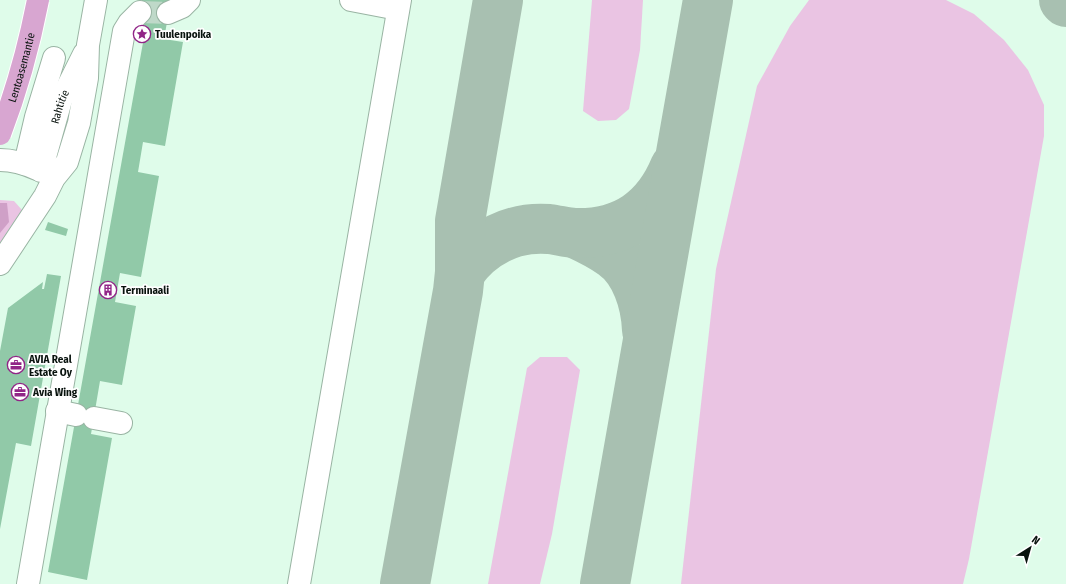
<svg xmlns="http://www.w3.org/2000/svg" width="1066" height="584" font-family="'Fira Sans Condensed',sans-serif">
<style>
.green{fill:#eac4e3}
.forest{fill:#cfa0c7}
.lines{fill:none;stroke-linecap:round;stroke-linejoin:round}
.taxiway{stroke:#a8c0b1;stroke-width:50}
.building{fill:#91c9a8}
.minor-tunnel{stroke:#bfd9c9;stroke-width:22;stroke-dasharray:22 11;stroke-linecap:butt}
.minor-casing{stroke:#99b4a3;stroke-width:24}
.minor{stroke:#fff;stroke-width:22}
.major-bridge-casing{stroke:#fff;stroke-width:24;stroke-linecap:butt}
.major-bridge{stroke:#d8a6d1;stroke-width:22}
.labels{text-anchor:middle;stroke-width:3.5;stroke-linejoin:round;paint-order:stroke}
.poi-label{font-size:11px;font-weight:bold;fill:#09130e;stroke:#fff;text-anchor:start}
.street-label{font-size:11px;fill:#09130e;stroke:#fff}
</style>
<rect width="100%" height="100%" fill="#dffcea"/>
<g class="green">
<path d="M592,0H643L640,50L629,109L616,120L598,121L583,111Z"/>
<path d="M809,0H946L974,14L1004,40L1028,70L1044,105V136L969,559L963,584H681L716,269L757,86L790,26Z"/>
<path d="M0,200L14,201L22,210L0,243Z"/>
<path d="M540,357H567L580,370L552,534L540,584H488L527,368Z"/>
</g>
<path class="forest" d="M0,203H7L9,222L0,233Z"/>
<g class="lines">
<g class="taxiway">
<path d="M1064,0L1066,2"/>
<path d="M575,233C588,239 601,245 613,254C636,270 646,303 647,330"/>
<path d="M460,272C480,243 513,226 549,229C558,230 567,233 576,233C624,234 657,211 675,167"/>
<path d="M405,584L458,291L460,272V221L498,0"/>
<path d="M605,584L708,0"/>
</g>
</g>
<g class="building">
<path d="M142,0H171L164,39L183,42L165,146L143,142L138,172L159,176L141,277L120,273L115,302L136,306L122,385L100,381L91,434L112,438L87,580L48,572L144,37L136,36Z"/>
<path d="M48,222L68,229L66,236L45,230Z"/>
<path d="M47,274L61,276L31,446L16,443L0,529V351L8,308L43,282L42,289H44Z"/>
</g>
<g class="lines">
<path class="minor-tunnel" d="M140,12L168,13"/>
<defs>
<g id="minor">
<path d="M351,0L398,9"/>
<path d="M168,13L182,7L189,0"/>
<path d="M0,160C13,160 26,164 37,169"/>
<path d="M25,164L36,117L54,58"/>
<path id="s1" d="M41,171L61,100L84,54"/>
<path d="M0,264L45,196L54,178L67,162L79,123L87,78L88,45L96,0"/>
<path d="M57,411L76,415"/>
<path d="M94,418L121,423"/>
<path d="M28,584L124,31L129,23L140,12"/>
<path d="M299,584L400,0"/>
</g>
</defs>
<use href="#minor" class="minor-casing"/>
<use href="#minor" class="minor"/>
<defs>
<g id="major-bridge">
<path id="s2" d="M0,134C17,90 29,46 38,0"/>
</g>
</defs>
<use href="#major-bridge" class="major-bridge-casing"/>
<use href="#major-bridge" class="major-bridge"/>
</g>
<defs>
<symbol id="sight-ring" viewBox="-11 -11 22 22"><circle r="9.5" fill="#fff" stroke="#912587" stroke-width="1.5"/><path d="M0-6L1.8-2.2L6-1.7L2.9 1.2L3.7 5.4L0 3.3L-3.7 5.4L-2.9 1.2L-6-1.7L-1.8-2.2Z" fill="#912587"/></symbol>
<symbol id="building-ring" viewBox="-11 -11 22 22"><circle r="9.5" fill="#fff" stroke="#912587" stroke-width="1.5"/><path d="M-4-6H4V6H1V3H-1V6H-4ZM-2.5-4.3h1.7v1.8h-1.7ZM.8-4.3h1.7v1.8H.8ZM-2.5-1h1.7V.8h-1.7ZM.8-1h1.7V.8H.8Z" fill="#912587"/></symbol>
<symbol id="office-ring" viewBox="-11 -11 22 22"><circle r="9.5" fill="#fff" stroke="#912587" stroke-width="1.5"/><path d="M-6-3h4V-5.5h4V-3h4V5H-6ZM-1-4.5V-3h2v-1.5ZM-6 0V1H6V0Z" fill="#912587"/></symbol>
</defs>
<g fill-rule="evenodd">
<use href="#sight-ring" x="132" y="24" width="20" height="20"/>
<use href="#building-ring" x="98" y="280" width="20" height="20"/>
<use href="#office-ring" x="6" y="355" width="20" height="20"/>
<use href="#office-ring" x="10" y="382" width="20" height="20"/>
</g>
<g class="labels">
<g class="poi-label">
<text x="155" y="38">Tuulenpoika</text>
<text x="121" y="294">Terminaali</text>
<text x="29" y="363">AVIA Real<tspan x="29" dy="13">Estate Oy</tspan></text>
<text x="33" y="396">Avia Wing</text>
</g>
<g class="street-label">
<text dy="4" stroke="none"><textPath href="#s2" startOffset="70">Lentoasemantie</textPath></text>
<text dy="4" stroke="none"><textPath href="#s1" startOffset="67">Rahtitie</textPath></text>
</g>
</g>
<g transform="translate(1030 548) rotate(37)" stroke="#ffffff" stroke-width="3" paint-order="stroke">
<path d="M0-3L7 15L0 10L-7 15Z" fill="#09130e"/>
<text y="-6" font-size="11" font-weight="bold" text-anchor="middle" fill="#09130e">N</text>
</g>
</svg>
